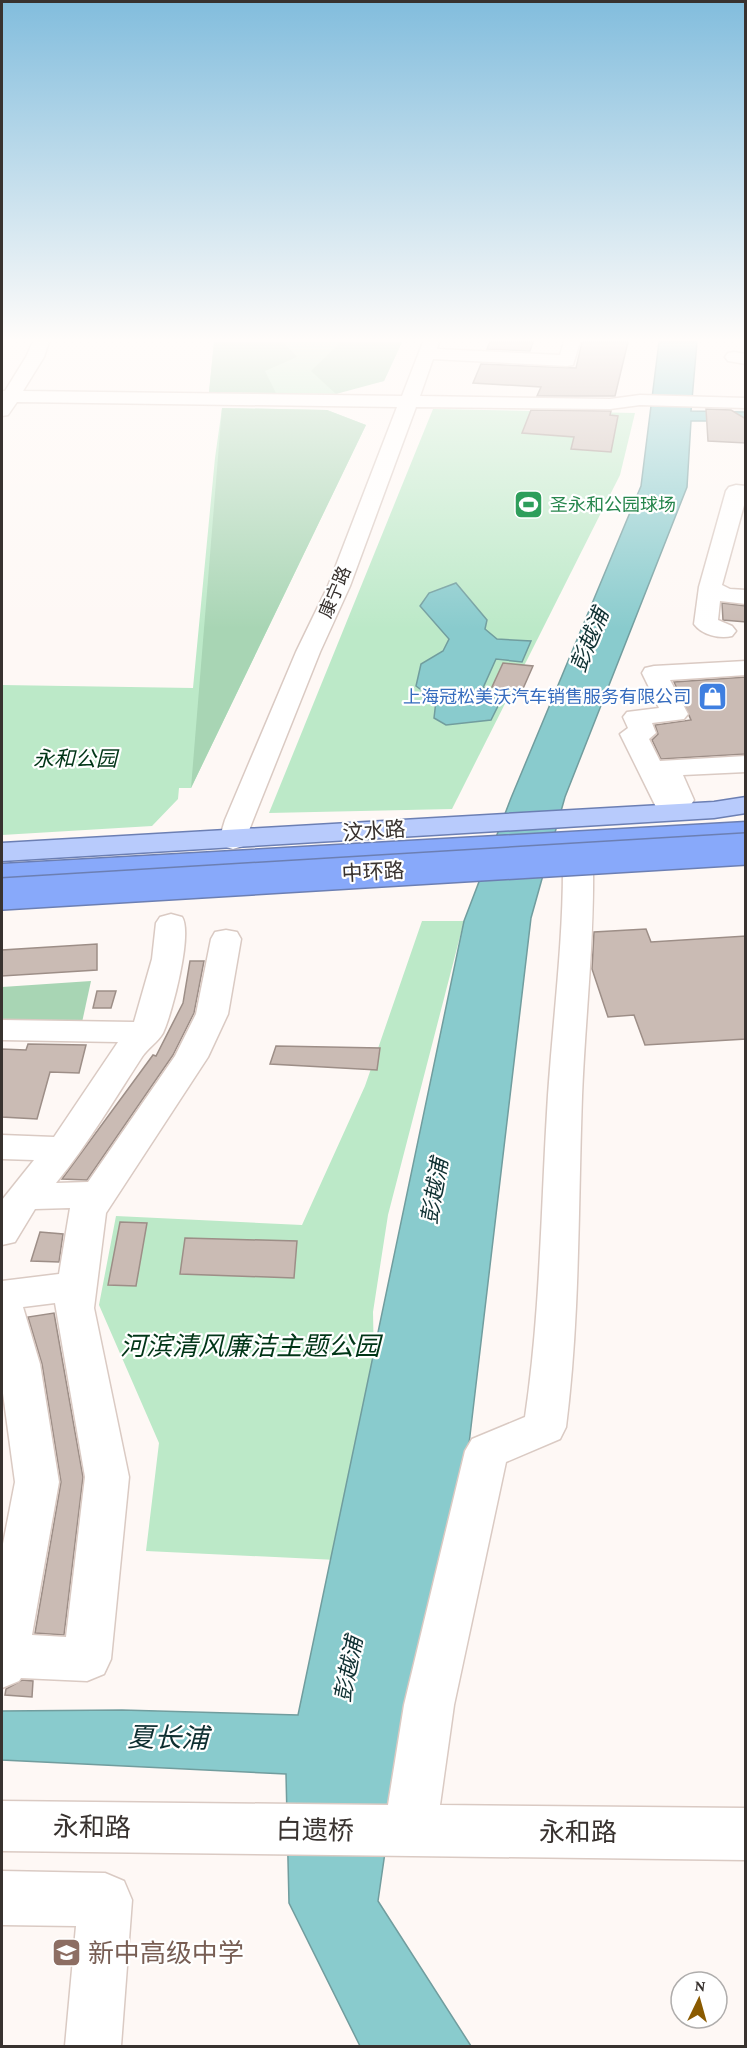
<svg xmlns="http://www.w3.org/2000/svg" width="747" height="2048" font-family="'Crimson Pro','Noto Sans SC',serif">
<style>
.green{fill:#bce9c8}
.forest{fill:#a8d5b4}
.water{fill:#89cbcd;stroke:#719d9e;stroke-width:1.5}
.building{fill:#cabbb4;stroke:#9d8e87;stroke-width:1.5}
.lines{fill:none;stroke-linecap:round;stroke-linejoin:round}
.minor-casing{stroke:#dacac3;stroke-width:3}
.major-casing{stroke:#6c7fb3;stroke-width:3}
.highway-casing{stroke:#6c7fb3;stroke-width:3}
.minor{fill:#fff;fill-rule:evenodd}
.major{fill:#b8cbfc;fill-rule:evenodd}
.highway{fill:#88a9fa;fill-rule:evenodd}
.highway-bridge-casing{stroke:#6c7fb3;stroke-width:34;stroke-linecap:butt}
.highway-bridge{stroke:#88a9fa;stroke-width:31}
.labels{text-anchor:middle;stroke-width:4.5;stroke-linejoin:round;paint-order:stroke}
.far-leisure-label{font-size:18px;fill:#27864d;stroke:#fff;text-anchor:start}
.far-street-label{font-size:18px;fill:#38322f;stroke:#fff}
.far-shop-label{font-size:18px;fill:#366cbe;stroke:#fff;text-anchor:end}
.park-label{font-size:21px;font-style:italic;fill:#003517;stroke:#fff}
.street-label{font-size:21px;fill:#38322f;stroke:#fff}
.water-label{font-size:22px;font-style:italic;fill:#0e2f31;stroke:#fff}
.near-park-label{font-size:26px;font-style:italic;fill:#003517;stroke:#fff}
.near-street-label{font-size:26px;fill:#38322f;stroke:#fff}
.near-education-label{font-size:26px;fill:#785e54;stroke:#fff;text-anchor:start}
.near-water-label{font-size:27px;font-style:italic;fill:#0e2f31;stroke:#fff}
</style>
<rect width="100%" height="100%" fill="#fef8f5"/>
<g class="green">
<path d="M214,342H402L384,381L346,389L336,394L209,392Z"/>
<path d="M222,408L327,410L366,425L191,788H179L178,799L152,826L2,835V685L193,688L215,458Z"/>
<path d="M433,409L635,413L620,475L452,809L269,813Z"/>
<path d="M422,921H464L388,1215L373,1312L375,1413L337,1560L146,1551L159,1443L99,1305L116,1216L302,1225L365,1086Z"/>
</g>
<g class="forest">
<path d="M214,342H283L297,357L265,371L276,393L209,392Z"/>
<path d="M341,342H402L384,381L336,394L311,371Z"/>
<path d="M222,408L327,410L366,425L191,788Z"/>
<path d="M91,981L81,1027L2,1026V987Z"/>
</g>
<g class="water">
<path d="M659,342H697L691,411L745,412V421H691L687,487L565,797L531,918L469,1444L395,1783L378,1901L471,2046H360L289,1903L286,1774L2,1760V1711L122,1710L298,1715L464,921L511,798L641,486Z"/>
<path d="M456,583L487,620L485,629L497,639L531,641L522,662L496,659L483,688L505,692L491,720L446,725L434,718L436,701L416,686L421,664L443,651L449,639L420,606L429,593Z"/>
</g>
<g class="building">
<path d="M490,342H533L530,351L487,349Z"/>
<path d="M582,342H628L615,396H537L541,387L473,383L481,364L576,368Z"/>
<path d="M706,409L731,410L746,419V443L708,441Z"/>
<path d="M531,410L611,411L610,415L618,416L611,452L571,449L574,437L522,433Z"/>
<path d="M722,603L746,606V622L723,620Z"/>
<path d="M503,663L533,666L522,691L492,687Z"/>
<path d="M746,677V754L661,759L652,740L658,734L655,725L691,720L674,682Z"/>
<path d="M646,929L651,942L746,936V1039L645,1045L634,1015L608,1017L592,969L594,932Z"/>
<path d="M97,944V970L2,976V950Z"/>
<path d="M190,961H204L194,1013L173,1055L87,1180L62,1179L153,1055L156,1056L183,1003Z"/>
<path d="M97,991H116L111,1008H93Z"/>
<path d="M28,1044L86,1045L79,1073L50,1072L37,1119L2,1117V1049L26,1050Z"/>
<path d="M276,1046L380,1048L377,1070L270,1064Z"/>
<path d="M120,1222L147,1223L136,1286L108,1285Z"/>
<path d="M40,1232L63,1234L59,1262L31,1261Z"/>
<path d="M185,1238L297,1241L294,1278L180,1274Z"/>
<path d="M54,1313L83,1477L64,1635L35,1633L61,1482L42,1364L28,1317Z"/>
<path d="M22,1680L33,1681L32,1697L5,1695L6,1689Z"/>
</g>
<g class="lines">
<defs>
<g id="minor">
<path d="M33,342H49L44,357L23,391L402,396L423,342H439L437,349L560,355L564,342H580L573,365L567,366L433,359L420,396L610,399L640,395L746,398V408L640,405L610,409L416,407L350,586L320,652L253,820L243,846L233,849L223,846L219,840L225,820L296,652L328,586L397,407L17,402L8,415L2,416V391H5L26,357Z"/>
<path d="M734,352L746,354V364L728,361L725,357L728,353Z"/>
<path d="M736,485L746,486V498L722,585L730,589L746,590V604L720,601L718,620L732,626L736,631L732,636C720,639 702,635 694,624L699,587L726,491L729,487Z"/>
<path d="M746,661V675L670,680L688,714L684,719L652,723L656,733L649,739L660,761L746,756V772L683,775L694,800L690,806L667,811L657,809L620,734L628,728L623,717L627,712L659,708L642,673L645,668L654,666Z"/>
<path d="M578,860L588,863L593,869C594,945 585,1020 582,1096C578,1207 580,1317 566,1427L560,1439L506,1462L454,1705L440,1805L746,1808V1860L2,1851V1801L388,1805L404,1705L465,1451L472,1439L525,1417C541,1310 541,1203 548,1095C553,1020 563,945 563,869L568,863Z"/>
<path d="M171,914L182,917C193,933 172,1014 163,1033C158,1042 148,1048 142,1057C114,1100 88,1144 56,1183L88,1182L175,1056L196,1014L211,939L215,932L226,930L237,932L241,939L228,1014L208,1057L106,1213L94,1308L129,1477L111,1659L104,1674L87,1681L21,1678L19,1681L2,1688V1549L15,1482L2,1386V1281L59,1274L70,1208L35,1209L15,1242L2,1245V1200L34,1160L2,1159V1135L54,1137L118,1042L2,1040V1020L134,1022L152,959L156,923L160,917ZM55,1303L85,1477L66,1637L32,1635L59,1482L40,1364L23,1307Z"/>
<path d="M2,1871L105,1873L124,1881L132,1900L121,2046H65L76,1926L2,1925Z"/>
</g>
<path id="major" d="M746,797V813L714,818L2,861V843L714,802Z"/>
<path id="highway" d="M746,822V839L2,882V864Z"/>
</defs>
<use href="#minor" class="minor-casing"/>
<use href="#major" class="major-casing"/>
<use href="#highway" class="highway-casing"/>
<use href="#minor" class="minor"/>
<use href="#major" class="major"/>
<use href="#highway" class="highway"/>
<defs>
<path id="highway-bridge" d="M2,894L746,849"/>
</defs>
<use href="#highway-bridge" class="highway-bridge-casing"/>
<use href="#highway-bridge" class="highway-bridge"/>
</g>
<linearGradient id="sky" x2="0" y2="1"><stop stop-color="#82bddd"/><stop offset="0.54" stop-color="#fffcfa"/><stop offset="1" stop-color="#fffcfa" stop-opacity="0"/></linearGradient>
<rect width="747" height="629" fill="url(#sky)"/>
<defs>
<symbol id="stadium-square" viewBox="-11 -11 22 22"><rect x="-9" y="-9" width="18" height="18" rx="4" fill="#2e9e5b" stroke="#fff"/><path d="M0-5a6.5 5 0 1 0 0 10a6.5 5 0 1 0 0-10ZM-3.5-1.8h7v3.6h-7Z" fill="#fff"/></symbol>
<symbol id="shop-square" viewBox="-11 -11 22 22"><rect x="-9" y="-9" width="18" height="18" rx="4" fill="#3f7fe0" stroke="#fff"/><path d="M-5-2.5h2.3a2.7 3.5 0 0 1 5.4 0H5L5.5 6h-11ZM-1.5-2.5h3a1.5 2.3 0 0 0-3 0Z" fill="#fff"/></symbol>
<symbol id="school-square" viewBox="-11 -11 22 22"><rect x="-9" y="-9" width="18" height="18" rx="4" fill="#8d6e63" stroke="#fff"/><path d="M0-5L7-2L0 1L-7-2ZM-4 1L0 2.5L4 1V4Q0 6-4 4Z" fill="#fff"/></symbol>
</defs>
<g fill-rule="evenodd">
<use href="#stadium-square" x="512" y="488" width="33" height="33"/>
<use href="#shop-square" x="696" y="680" width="33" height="33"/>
<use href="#school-square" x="50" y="1936" width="33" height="33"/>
</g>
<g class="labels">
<g class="far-leisure-label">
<text x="550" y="511">圣永和公园球场</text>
</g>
<g class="far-street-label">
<text transform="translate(335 592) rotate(-67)" y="6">康宁路</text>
</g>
<g class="far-shop-label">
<text x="691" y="703">上海冠松美沃汽车销售服务有限公司</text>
</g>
<g class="park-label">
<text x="75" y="766">永和公园</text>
</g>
<g class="street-label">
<text transform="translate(374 831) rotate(-4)" y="7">汶水路</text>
<text transform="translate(373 872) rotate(-3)" y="7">中环路</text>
</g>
<g class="water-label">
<text transform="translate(589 640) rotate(-68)" y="8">彭越浦</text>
<text transform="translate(434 1191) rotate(-80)" y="8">彭越浦</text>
<text transform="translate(348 1669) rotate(-79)" y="8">彭越浦</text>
</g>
<g class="near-park-label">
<text x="250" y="1355">河滨清风廉洁主题公园</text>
</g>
<g class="near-street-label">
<text transform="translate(92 1827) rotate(1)" y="9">永和路</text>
<text transform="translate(315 1830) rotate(1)" y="9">白遗桥</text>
<text x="578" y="1841">永和路</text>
</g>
<g class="near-education-label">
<text x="88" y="1962">新中高级中学</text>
</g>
<g class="near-water-label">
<text transform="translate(168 1738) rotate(1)" y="9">夏长浦</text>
</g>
</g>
<rect width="747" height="2048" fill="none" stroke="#38322f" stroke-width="6"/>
<g transform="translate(699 2000) rotate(5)"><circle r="28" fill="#ffffff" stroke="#afadac" stroke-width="1.5"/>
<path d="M0-4.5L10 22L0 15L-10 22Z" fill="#8a5a00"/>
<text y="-9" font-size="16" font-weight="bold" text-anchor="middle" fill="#38322f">N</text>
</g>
</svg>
